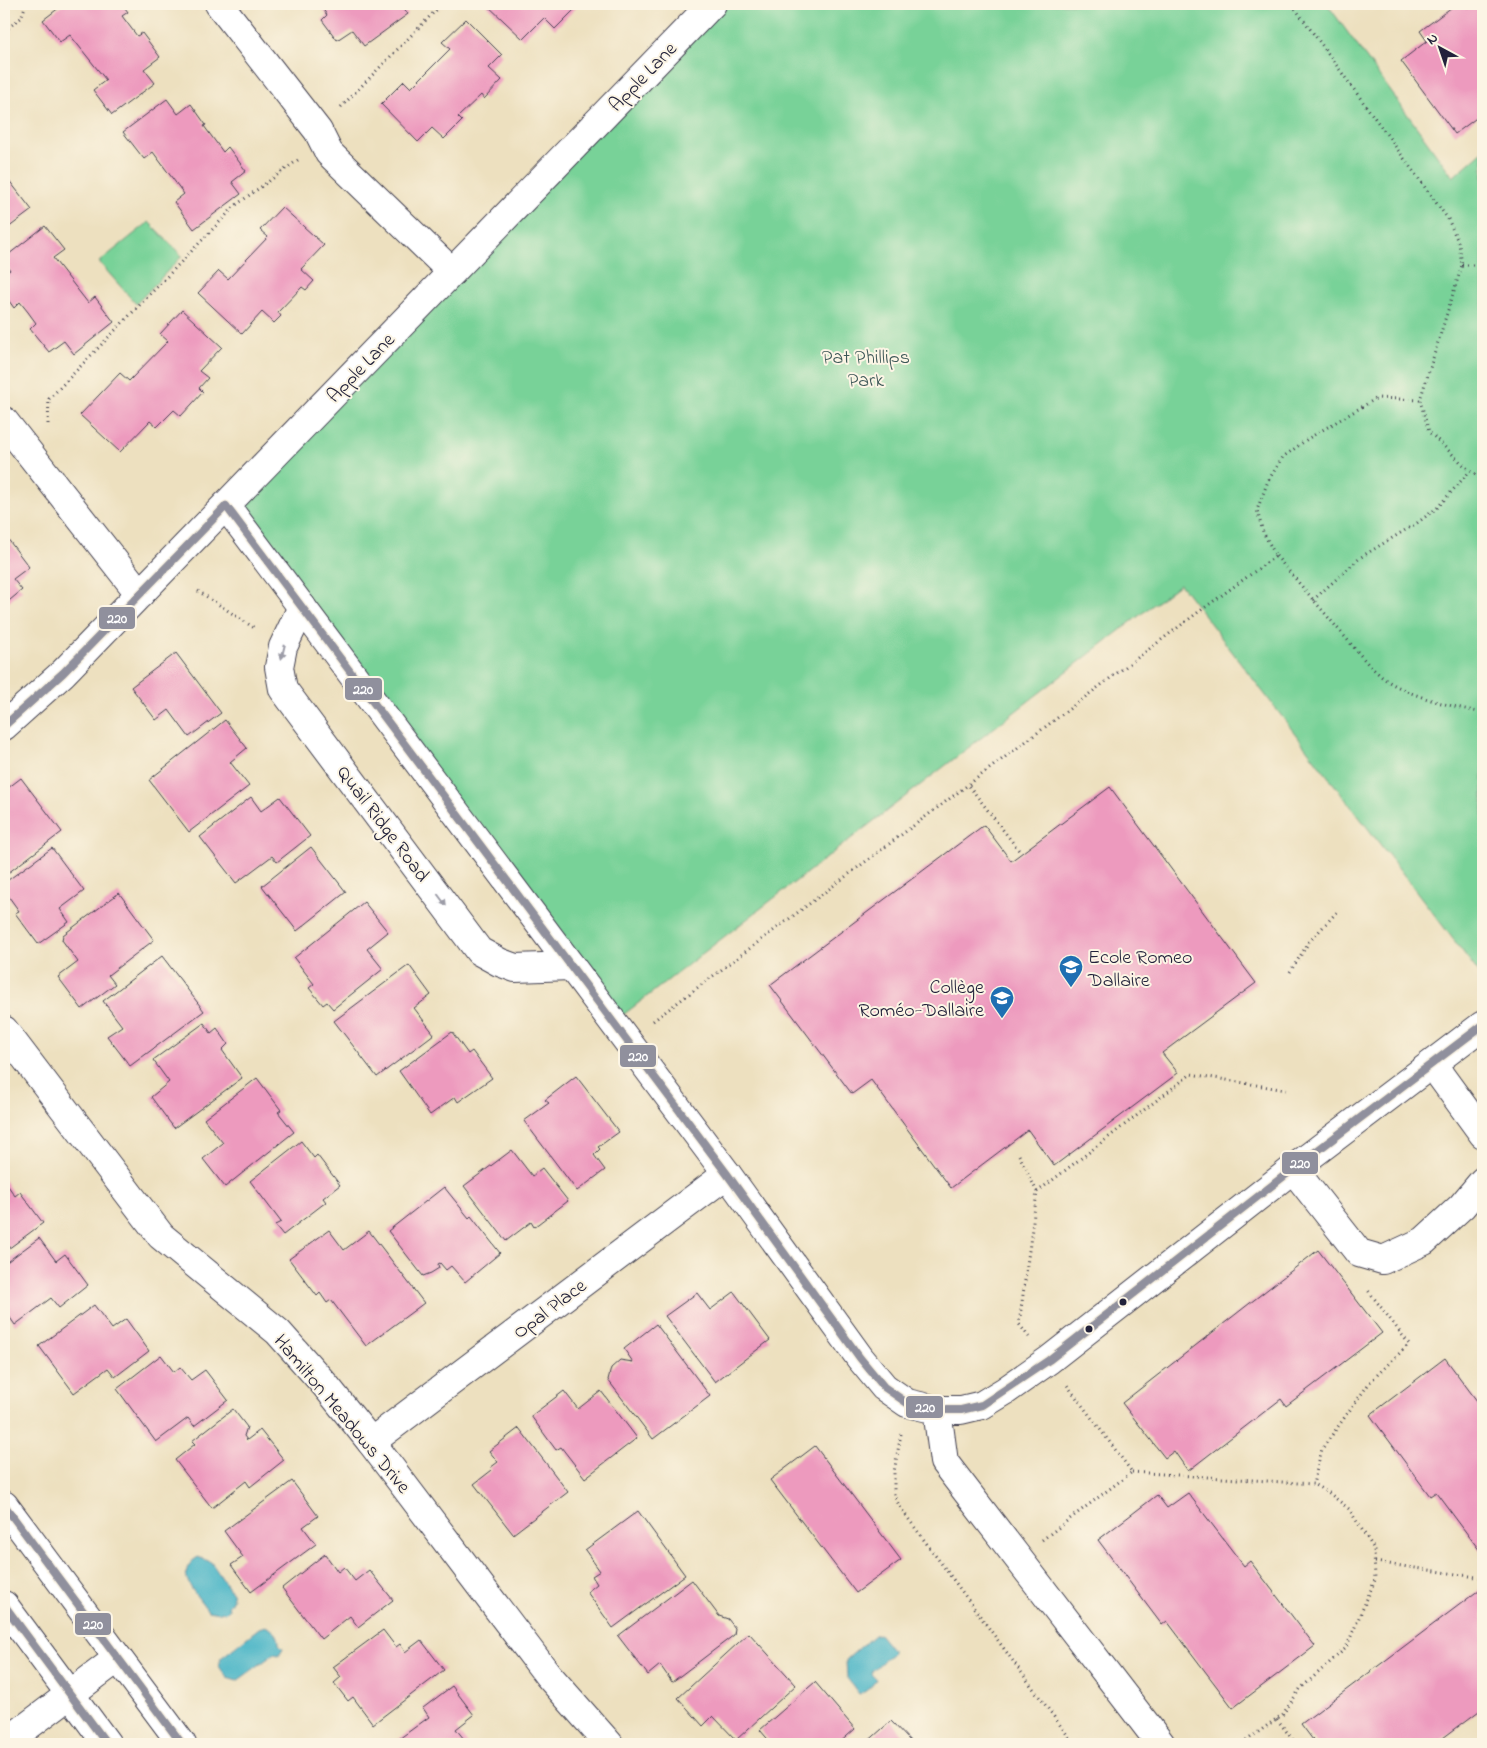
<svg xmlns="http://www.w3.org/2000/svg" width="1487" height="1748" font-family="'Indie Flower',sans-serif">
<style>
.green{fill:#78d298;stroke:#4d7a6a}
.water{fill:#4bb6c7;stroke:#366c81}
.building{fill:#ed9abe}
.lines{fill:none;stroke-linecap:round;stroke-linejoin:round}
.minor-casing{stroke:#403e4f;stroke-width:30}
.path{stroke:#403e4f;stroke-width:3;stroke-dasharray:1 4;stroke-linecap:butt}
.minor{stroke:#fff;stroke-width:28}
.bus-1-casing{stroke:#fcf5e5;stroke-width:11}
.bus-1{stroke:#90909d;stroke-width:8}
.oneway{fill:#9c9ca7}
.bus-dot{fill:#22223b;stroke:#fcf5e5;stroke-width:2}
.labels{text-anchor:middle;stroke-width:4;stroke-linejoin:round;paint-order:stroke}
.street-label{font-size:20px;fill:#22223b;stroke:#fcf5e5}
.park-label{font-size:20px;fill:#3c5757;stroke:#fcf5e5}
.poi-label{font-size:20px;fill:#22223b;stroke:#fcf5e5;text-anchor:start}
.line-badge{stroke:#fcf5e5;stroke-width:2}
.badge-label{font-size:14px;text-anchor:middle;font-weight:bold;fill:#fff}
</style>
<rect width="100%" height="100%" fill="#fcf5e5"/>
<filter id="ink" filterUnits="userSpaceOnUse"><feTurbulence type="fractalNoise" baseFrequency=".02" numOctaves="2"/><feDisplacementMap in="SourceGraphic" scale="10" xChannelSelector="R" yChannelSelector="G"/><feConvolveMatrix kernelMatrix="1 2 1 2 8 2 1 2 1" color-interpolation-filters="sRGB"/></filter>
<filter id="wash" filterUnits="userSpaceOnUse"><feTurbulence type="fractalNoise" baseFrequency=".0096" numOctaves="4" result="noise"/><feDisplacementMap in="SourceGraphic" scale="20" xChannelSelector="R" yChannelSelector="G"/><feGaussianBlur stdDeviation="1.12" result="paint"/><feColorMatrix in="noise" values="0 0 0 0 0 0 0 0 0 0 0 0 0 0 0 0 0 1.4 0 .05"/><feComposite in="paint" operator="in"/></filter>
<g filter="url(#wash)">
<rect width="100%" height="100%" fill="#ede0bf"/>
<g class="green">
<path d="M712,4H1327L1453,177L1483,151V978L1180,584L614,1022L226,506Z"/>
<path d="M149,222L182,256L136,304L99,262Z"/>
</g>
<g class="water">
<path d="M198,1557L211,1562L232,1593L233,1599L228,1607L229,1609L225,1613L222,1611L219,1613L208,1611C196,1593 172,1573 198,1557Z"/>
<path d="M265,1626C274,1630 279,1634 279,1644L283,1648L279,1655L274,1654L237,1681L227,1678L219,1666L221,1658L259,1628Z"/>
<path d="M879,1634L892,1650V1653L872,1671L871,1674L876,1679C874,1685 865,1693 859,1694L847,1678L846,1660L874,1635Z"/>
</g>
<g id="blocks">
<g class="building">
<path d="M64,4H122L128,12L122,16L137,36L142,33L160,57L144,69L155,83L112,115L93,90L106,80L70,35L60,42L43,20Z"/>
<path d="M319,4H401L408,14L364,46L352,30L337,40L322,20L327,15Z"/>
<path d="M486,4H580L555,29L544,18L523,39Z"/>
<path d="M1456,4H1464L1467,8L1473,4H1483V113L1455,134L1401,61L1427,41L1420,31Z"/>
<path d="M466,19L502,55L489,68L502,80L484,99L481,95L458,117L462,121L444,139L432,128L418,142L381,104L404,81L411,88L450,49L442,42Z"/>
<path d="M167,99L178,114L191,104L206,125L204,126L223,152L228,147L246,171L232,182L241,194L194,229L174,202L184,194L153,152L144,159L123,132Z"/>
<path d="M8,179L32,210L4,231V182Z"/>
<path d="M282,207L324,245L301,269L314,281L306,290L302,287L278,312L281,316L274,323L262,312L242,334L198,293L219,271L228,279L268,237L260,230Z"/>
<path d="M45,226L64,250L53,258L88,303L95,297L114,322L74,354L64,341L49,352L30,329L36,323L28,312L20,302L14,308L4,294V275L10,270L4,262V258Z"/>
<path d="M182,310L222,347L199,371L208,378L199,388L203,392L181,416L174,410L157,427L150,421L120,452L80,415L120,373L129,381L168,341L160,334Z"/>
<path d="M4,534L29,567L13,579L22,590L4,605Z"/>
<path d="M176,653L221,713L189,737L169,710L156,720L131,687Z"/>
<path d="M225,720L247,748L230,762L249,786L189,832L149,780Z"/>
<path d="M21,778L62,832L4,876V791Z"/>
<path d="M1110,787L1256,983L1162,1053L1178,1073L1054,1166L1028,1130L951,1188L871,1080L852,1094L770,985L984,825L1011,861Z"/>
<path d="M251,797L261,811L280,797L310,836L277,862L272,856L236,883L200,837Z"/>
<path d="M311,847L346,892L297,931L262,886Z"/>
<path d="M52,848L84,891L60,909L69,922L38,944L15,913L19,911L4,890V883Z"/>
<path d="M119,893L154,940L108,975L115,984L82,1009L58,977L78,962L62,940L63,935Z"/>
<path d="M364,902L388,932L367,949L383,969L333,1009L327,1002L323,1005L309,988L314,984L294,958Z"/>
<path d="M162,956L204,1011L130,1066L107,1036L122,1026L103,1001Z"/>
<path d="M409,965L431,995L414,1008L434,1034L377,1077L334,1021Z"/>
<path d="M204,1023L211,1033L217,1028L228,1044L222,1050L242,1078L174,1128L151,1097L169,1082L153,1060Z"/>
<path d="M452,1032L468,1054L472,1051L492,1078L458,1102L455,1097L430,1115L399,1071Z"/>
<path d="M576,1076L619,1132L598,1147L600,1149L594,1155L605,1170L577,1191L524,1121L549,1103L545,1100Z"/>
<path d="M257,1078L281,1110L278,1112L294,1132L225,1187L203,1159L223,1143L204,1119Z"/>
<path d="M301,1141L314,1158L317,1155L340,1185L323,1198L326,1202L283,1235L275,1225L281,1222L250,1181Z"/>
<path d="M512,1150L532,1176L542,1168L568,1201L534,1227L531,1222L506,1241L464,1186Z"/>
<path d="M4,1180L15,1196L20,1192L43,1223L4,1252Z"/>
<path d="M444,1187L469,1218L471,1216L500,1253L465,1282L451,1266L446,1270L440,1263L438,1264L439,1268L431,1273L423,1276L388,1231Z"/>
<path d="M329,1230L344,1250L369,1231L424,1303L366,1346L331,1300L327,1303L320,1293L317,1296L289,1259Z"/>
<path d="M39,1238L56,1261L65,1254L88,1285L59,1308L51,1298L15,1325L4,1309V1264Z"/>
<path d="M1318,1250L1382,1333L1286,1406L1281,1399L1188,1471L1174,1451L1165,1458L1122,1403Z"/>
<path d="M734,1292L770,1340L715,1382L665,1316L697,1293L710,1310Z"/>
<path d="M94,1305L112,1329L126,1319L149,1351L115,1377L108,1368L74,1393L39,1346Z"/>
<path d="M656,1324L710,1396L653,1439L608,1380L611,1368L620,1360L633,1362L624,1349Z"/>
<path d="M161,1355L174,1372L180,1367L191,1380L205,1370L228,1400L194,1426L188,1418L156,1442L117,1389Z"/>
<path d="M1445,1358L1483,1409V1555L1436,1492L1430,1496L1370,1415Z"/>
<path d="M564,1391L578,1409L601,1391L637,1438L585,1478L561,1447L556,1450L531,1416Z"/>
<path d="M233,1409L247,1427L244,1436L247,1440L260,1430L284,1460L250,1487L246,1481L212,1508L175,1460L195,1444L192,1441Z"/>
<path d="M519,1428L568,1492L513,1534L474,1484L492,1470L490,1468L498,1462L489,1451Z"/>
<path d="M815,1446L901,1560L856,1593L770,1480Z"/>
<path d="M292,1481L318,1516L303,1527L316,1544L251,1592L231,1565L243,1557L224,1531Z"/>
<path d="M1188,1493L1244,1566L1250,1561L1315,1646L1233,1708L1167,1621L1162,1625L1098,1540L1157,1495L1167,1508Z"/>
<path d="M638,1511L685,1575L613,1628L587,1592L597,1584L592,1576L600,1571L585,1550Z"/>
<path d="M325,1554L338,1572L344,1567L355,1581L369,1570L393,1600L358,1627L350,1616L321,1639L282,1588Z"/>
<path d="M692,1580L719,1616L728,1619L735,1628L734,1635L672,1682L660,1665L648,1675L618,1636Z"/>
<path d="M1483,1587V1708L1435,1744H1316L1301,1724Z"/>
<path d="M383,1630L396,1647L400,1644L405,1652L421,1640L444,1670L373,1724L353,1697L348,1701L334,1683L341,1677L333,1667Z"/>
<path d="M749,1633L796,1685L736,1740L713,1716L703,1726L678,1698Z"/>
<path d="M815,1682L855,1729L838,1744H772L760,1730Z"/>
<path d="M452,1686L474,1715L456,1729L468,1744H392L429,1717L423,1708Z"/>
<path d="M891,1721L913,1744H865Z"/>
</g>
</g>
</g>
<g filter="url(#ink)">
<use href="#blocks" fill-opacity="0" stroke="#403e4f" stroke-width="1"/>
<g class="lines">
<defs>
<g id="minor">
<path d="M219,4L318,131L329,153L452,272"/>
<path d="M4,421L140,594"/>
<path d="M226,506L727,1174L860,1358L884,1387L907,1403L937,1410H961L982,1405L1005,1391L1049,1360L1293,1169L1483,1025"/>
<path d="M302,607L283,647L279,667L283,689L479,951L499,962L515,968L571,966"/>
<path d="M4,726L63,673L712,4"/>
<path d="M4,1030L161,1236L278,1332L326,1386L371,1442L548,1675L609,1744"/>
<path d="M1432,1064L1483,1134"/>
<path d="M1293,1169L1359,1253L1383,1260L1424,1241L1462,1206L1483,1181"/>
<path d="M937,1410L944,1462L1161,1744"/>
<path d="M371,1442L727,1174"/>
<path d="M4,1505L182,1744"/>
<path d="M4,1605L107,1744"/>
<path d="M4,1744L118,1658"/>
</g>
</defs>
<use href="#minor" class="minor-casing"/>
<g class="path">
<path d="M4,31L21,18L26,4"/>
<path d="M341,107L442,4"/>
<path d="M1462,265H1483"/>
<path d="M1420,400L1429,432L1470,471L1483,478"/>
<path d="M48,424L49,399L236,205L298,160"/>
<path d="M1276,556L1368,664C1374,669 1380,676 1386,680C1414,698 1451,706 1483,713"/>
<path d="M198,591L256,629"/>
<path d="M1313,600L1361,557L1417,523L1437,508L1470,471"/>
<path d="M969,786L1021,853"/>
<path d="M1290,972L1309,942L1337,912"/>
<path d="M653,1021L1200,611L1276,556L1263,532L1257,510L1268,481L1283,457L1309,438L1377,398L1420,400L1462,265L1459,244L1448,219L1292,4"/>
<path d="M1019,1155L1037,1192L1019,1324L1029,1337"/>
<path d="M1037,1192L1191,1074L1286,1090"/>
<path d="M901,1434L894,1472V1496L902,1510L1074,1744"/>
<path d="M1132,1472L1313,1484L1322,1449L1370,1382L1409,1344L1367,1289"/>
<path d="M1042,1540L1132,1472L1067,1385"/>
<path d="M1375,1562L1483,1578"/>
<path d="M1277,1719L1296,1744"/>
<path d="M1242,1744L1283,1714L1300,1689L1346,1648L1375,1580L1374,1549L1349,1509L1329,1493L1313,1484"/>
</g>
<use href="#minor" class="minor"/>
<defs>
<g id="bus-1">
<path d="M226,506L727,1174L860,1358L884,1387L907,1403L937,1410H961L982,1405L1049,1360L1293,1169L1483,1025"/>
<path d="M4,726L63,673L226,506"/>
<path d="M4,1505L182,1744"/>
<path d="M4,1605L107,1744"/>
</g>
</defs>
<use href="#bus-1" class="bus-1-casing"/>
<use href="#bus-1" class="bus-1"/>
</g>
<defs><path id="oneway-solid" d="M-6-.8H1V-3.2L6.5 0L1 3.2V.8H-6Z" transform="scale(1.25)"/></defs>
<g class="oneway">
<use href="#oneway-solid" transform="translate(283 652) rotate(104)"/>
<use href="#oneway-solid" transform="translate(442 900) rotate(53)"/>
</g>
</g>
<defs>
<symbol id="school-pin" viewBox="-11 -11 22 30"><path d="M0 17L-7.5 6A9.5 9.5 0 1 1 7.5 6Z" fill="#1f6fb2" stroke="#fcf5e5"/><path d="M0-5L7-2L0 1L-7-2ZM-4 1L0 2.5L4 1V4Q0 6-4 4Z" fill="#fff"/></symbol>
</defs>
<g fill-rule="evenodd">
<use href="#school-pin" x="1057" y="953" width="28" height="38"/>
<use href="#school-pin" x="988" y="984" width="28" height="38"/>
</g>
<g class="bus-dot">
<circle cx="1123" cy="1302" r="4.5"/>
<circle cx="1089" cy="1329" r="4.5"/>
</g>
<g class="labels">
<g class="street-label">
<text transform="translate(642 76) rotate(-46)" y="7">Apple Lane</text>
<text transform="translate(360 367) rotate(-46)" y="7">Apple Lane</text>
<text transform="translate(384 823) rotate(53)" y="7">Quail Ridge Road</text>
<text transform="translate(549 1308) rotate(-37)" y="7">Opal Place</text>
<text transform="translate(343 1413) rotate(50)" y="7">Hamilton Meadows Drive</text>
</g>
<g class="park-label">
<text x="866" y="363">Pat Phillips<tspan x="866" dy="23">Park</tspan></text>
</g>
<g class="poi-label">
<text x="1088" y="963">Ecole Romeo<tspan x="1088" dy="23">Dallaire</tspan></text>
<text x="984" y="993" text-anchor="end">Collège<tspan x="984" dy="23">Roméo-Dallaire</tspan></text>
</g>
</g>
<g class="line-badge">
<rect x="98" y="606" width="38" height="24" rx="5" fill="#90909d"/>
<rect x="344" y="677" width="39" height="24" rx="5" fill="#90909d"/>
<rect x="619" y="1044" width="38" height="24" rx="5" fill="#90909d"/>
<rect x="1281" y="1151" width="38" height="24" rx="5" fill="#90909d"/>
<rect x="905" y="1395" width="39" height="24" rx="5" fill="#90909d"/>
<rect x="74" y="1612" width="38" height="24" rx="5" fill="#90909d"/>
</g>
<g class="badge-label">
<text x="117" y="623">220</text>
<text x="363" y="694">220</text>
<text x="638" y="1061">220</text>
<text x="1300" y="1168">220</text>
<text x="925" y="1412">220</text>
<text x="93" y="1629">220</text>
</g>
<rect width="1487" height="1748" fill="none" stroke="#fcf5e5" stroke-width="20"/>
<g transform="translate(1440 48) rotate(320)" stroke="#fcf5e5" stroke-width="4" paint-order="stroke">
<path d="M0-4L9 19L0 12L-9 19Z" fill="#22223b"/>
<text y="-8" font-size="14" font-weight="bold" text-anchor="middle" fill="#22223b">N</text>
</g>
</svg>
